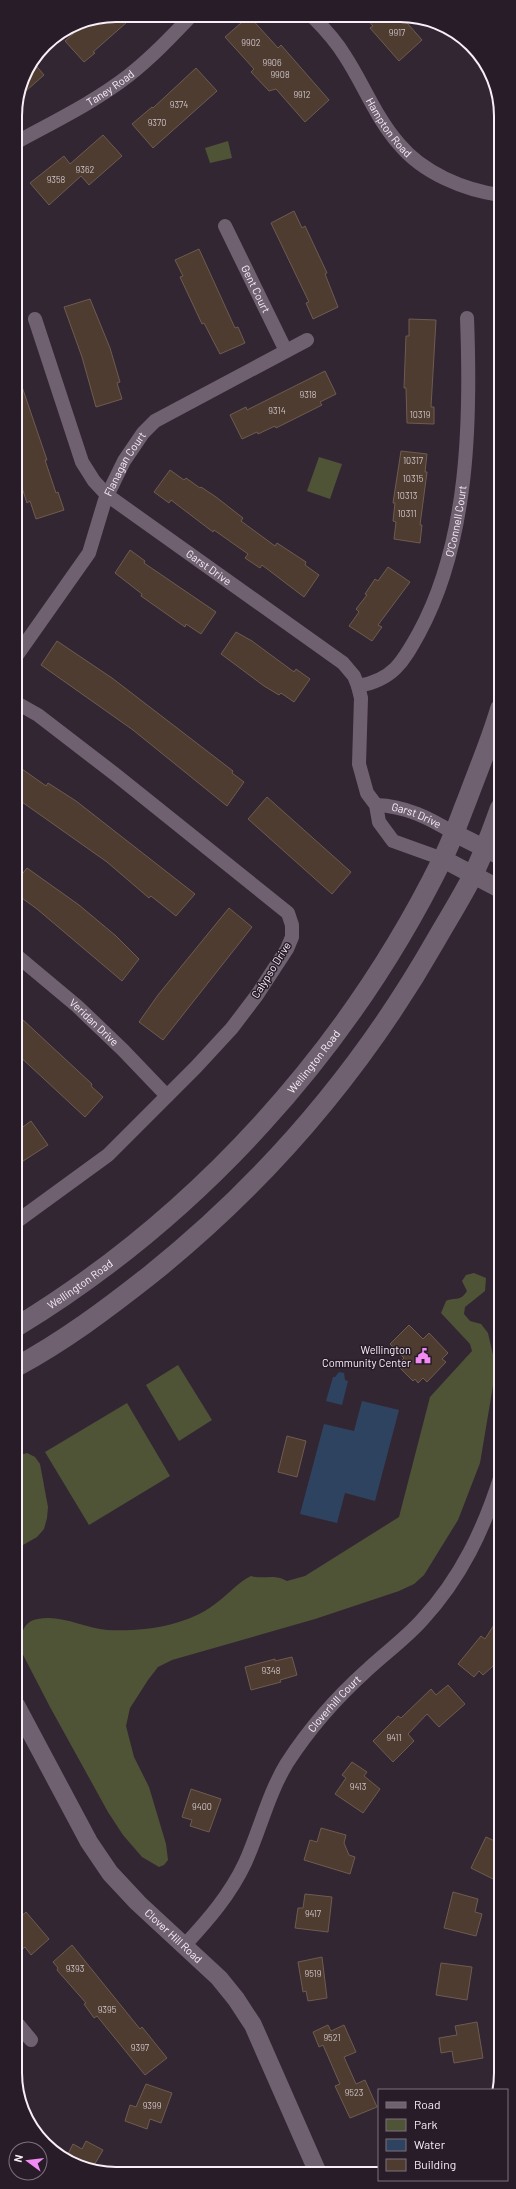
<svg xmlns="http://www.w3.org/2000/svg" width="516" height="2189" font-family="Barlow,sans-serif">
<style>
.green{fill:#4f5437}
.water{fill:#2e4360}
.building{fill:#4e3c31;stroke:#6e5b50}
.lines{fill:none;stroke-linecap:round;stroke-linejoin:round}
.minor{stroke:#706171;stroke-width:14}
.tertiary{stroke:#706171;stroke-width:18}
.secondary{stroke:#706171;stroke-width:20}
.labels{text-anchor:middle;stroke-width:3;stroke-linejoin:round;paint-order:stroke}
.number-label{font-size:9px;fill:#cdc2c6}
.street-label{font-size:11px;fill:#f7eef7;stroke:#291c29}
.poi-label{font-size:11px;fill:#f7eef7;stroke:#291c29;text-anchor:end}
.rim{fill:none;stroke:#f7eef7;stroke-width:2}
</style>
<rect width="100%" height="100%" fill="#332633"/>
<g class="green">
<path d="M228,141L232,158L210,163L205,148Z"/>
<path d="M319,457L342,464L330,499L307,491Z"/>
<path d="M474,1273L486,1278L485,1291L465,1307L464,1314L470,1321L481,1324L488,1333L496,1368L480,1463L458,1520L424,1575L414,1584L399,1591L315,1619L172,1660L158,1667L148,1680L130,1708L126,1726L134,1757L149,1787L166,1844L168,1860L164,1865L159,1867L142,1857L123,1835L108,1812L50,1707L19,1647C21,1635 23,1621 38,1619C60,1614 85,1628 107,1630C142,1632 187,1626 215,1604C228,1595 237,1583 251,1576C265,1580 273,1573 287,1581L305,1576L399,1517L430,1397L472,1351L470,1344L441,1313L446,1301C455,1297 460,1302 467,1291L462,1281L466,1275Z"/>
<path d="M178,1365L212,1420L179,1441L146,1385Z"/>
<path d="M127,1403L170,1476L89,1525L45,1452Z"/>
<path d="M27,1453L35,1457L40,1464L48,1507L47,1518L44,1529L37,1537L16,1549V1456Z"/>
</g>
<g class="water">
<path d="M339,1372L344,1373L345,1380L348,1381L342,1405L326,1401L333,1377H335Z"/>
<path d="M362,1401L399,1410L375,1501L345,1493L337,1523L300,1514L324,1424L354,1431Z"/>
</g>
<g class="building">
<path d="M116,15H135L93,52L95,53L84,62L65,41L89,20Z"/>
<path d="M249,16L278,48L281,45L329,100L305,122L276,89L269,91L251,72L254,69L225,37Z"/>
<path d="M365,17H402L422,40L399,61L370,28L373,26Z"/>
<path d="M33,62L44,75L18,98L23,77Z"/>
<path d="M196,68L217,91L153,148L132,124L152,107L153,108Z"/>
<path d="M103,135L122,156L89,185L81,176L49,205L30,183L64,156L70,164Z"/>
<path d="M294,211L302,228L305,226L327,273L325,274L338,307L313,319L306,303L309,302L271,223Z"/>
<path d="M199,249L235,328L238,327L245,343L220,354L204,323L202,324L180,277L183,276L175,260Z"/>
<path d="M90,299L110,348L120,382L117,383L122,399L96,407L82,357L64,307Z"/>
<path d="M409,319L436,320L431,407H434V424L407,423L406,388H404L406,336H409Z"/>
<path d="M325,371L336,394L320,402L322,405L276,428L275,426L258,434L257,432L242,439L230,415L246,407L247,410Z"/>
<path d="M15,375H18L47,460H45L56,493L58,492L64,510L36,519L30,501L27,503L16,469L19,468L15,458Z"/>
<path d="M401,451L427,454L425,472H427L420,525H422L420,543L394,539L396,522L393,521L395,503H393Z"/>
<path d="M170,470L184,480L186,478L200,488L201,487L216,497L243,518L241,521L275,546L277,543L306,562L305,565L319,575L304,597L262,565L260,568L245,558L248,554L214,530L213,532L171,500L169,503L154,492Z"/>
<path d="M130,550L145,561L144,563L216,612L201,634L186,624L185,627L141,596L142,594L115,573Z"/>
<path d="M388,567L410,582L378,625L382,627L372,641L349,626L359,612L356,609L367,595L365,594L375,579L378,581Z"/>
<path d="M236,632L252,641L294,672L296,669L310,679L294,702L281,693L279,695L264,686L221,654Z"/>
<path d="M57,641L112,678L233,771L232,773L244,782L227,806L133,730L41,665Z"/>
<path d="M15,764L46,786L48,783L76,801L195,894L176,916L151,896L149,898L107,862L15,797Z"/>
<path d="M267,797L351,872L332,894L248,819Z"/>
<path d="M27,868L79,905L116,936L139,959L122,981L37,909L15,893V883Z"/>
<path d="M229,908L252,927L163,1040L139,1022L158,995Z"/>
<path d="M22,1019L92,1084L91,1086L103,1097L85,1117L16,1053V1027Z"/>
<path d="M31,1121L48,1145L20,1163L16,1154V1132Z"/>
<path d="M409,1325L423,1339L429,1333L448,1353L442,1359L446,1362L427,1382L423,1378L418,1383L415,1379L413,1381L397,1365L404,1358L390,1344Z"/>
<path d="M287,1436L306,1441L297,1477L278,1472Z"/>
<path d="M501,1614V1659L483,1675L479,1671L474,1677L458,1664L481,1636L485,1639Z"/>
<path d="M292,1657L297,1675L280,1680L281,1682L251,1690L245,1667L275,1659V1661Z"/>
<path d="M448,1685L465,1704L439,1727L427,1714L408,1734L414,1741L393,1762L373,1741L398,1716L401,1718L431,1689L436,1695Z"/>
<path d="M352,1762L367,1772L364,1776L380,1789L363,1813L335,1794L346,1778L342,1775Z"/>
<path d="M191,1789L221,1799L209,1832L190,1826L192,1820L182,1817Z"/>
<path d="M321,1828L346,1835L344,1843L349,1855L355,1857L350,1874L304,1860L310,1840L317,1842Z"/>
<path d="M486,1837L501,1844V1883L471,1868Z"/>
<path d="M453,1892L478,1899L475,1912L482,1914L476,1936L444,1928Z"/>
<path d="M305,1894L332,1897L328,1932L295,1928L298,1908H303Z"/>
<path d="M26,1912L49,1939L31,1955L25,1947L16,1955V1921Z"/>
<path d="M72,1945L140,2029L142,2027L167,2058L145,2075L97,2016L94,2018L84,2004L86,2003L57,1970L58,1968L53,1962Z"/>
<path d="M322,1957L327,1998L308,2001L306,1991L303,1992L298,1962Z"/>
<path d="M441,1963L472,1967L467,2000L436,1995Z"/>
<path d="M477,2022L483,2058L454,2063L452,2051L441,2053L439,2038L457,2035L455,2026Z"/>
<path d="M328,2025L331,2031L344,2025L356,2052L344,2057L356,2084L365,2080L377,2107L350,2118L335,2086L340,2084L323,2045L319,2047L313,2032Z"/>
<path d="M146,2084L172,2093L161,2123L150,2119L147,2129L125,2121L130,2105L136,2107Z"/>
<path d="M86,2141L103,2150L93,2167L92,2166L90,2169L65,2160L73,2144L82,2149Z"/>
</g>
<g class="lines">
<g class="minor">
<path id="s1" d="M312,16C325,29 336,41 345,56C364,85 376,118 399,144C423,173 464,190 500,195"/>
<path id="s2" d="M15,143C53,122 93,103 128,76C151,58 171,37 192,15"/>
<path id="s3" d="M225,226L286,351"/>
<path id="s4" d="M35,319L82,462L94,481L107,495L343,663L354,676L358,686L361,698L359,764L367,793L376,805L379,822L393,841L443,859"/>
<path id="s5" d="M15,658L89,553L105,500L124,461L143,433L155,421L307,340"/>
<path id="s6" d="M358,686C393,680 403,662 419,633C469,541 471,420 467,318"/>
<path d="M15,702L38,715L116,775L288,913L292,925V937L287,949L257,995L232,1028L196,1067L108,1155L16,1222"/>
<path id="s7" d="M376,805C406,806 429,818 454,833"/>
<path id="s8" d="M16,955L77,1006L123,1050L167,1096"/>
<path id="s9" d="M184,1946C208,1920 230,1895 245,1863C260,1830 268,1794 287,1763C309,1729 336,1698 366,1671C384,1654 405,1639 422,1620C461,1578 484,1529 501,1475"/>
<path d="M16,2022L31,2040"/>
</g>
<g class="tertiary">
<path d="M454,833L500,856"/>
<path d="M443,859L500,889"/>
<path id="s10" d="M16,1705L89,1842L110,1873L138,1903L219,1978L236,1999L253,2025L318,2173"/>
</g>
<g class="secondary">
<path id="s11" d="M16,1327C197,1217 348,1051 442,860C452,841 459,820 467,800C478,770 491,740 500,709"/>
<path d="M16,1367C64,1341 107,1309 150,1275C266,1182 362,1070 436,940C448,919 462,897 473,875C484,853 492,830 500,808"/>
</g>
</g>
<defs>
<symbol id="civic-bare" viewBox="-9 -9 18 18"><path d="M-.6-6.5H3V-4.5H.6V-3L4-1V1h2V6H-6V1h2V-1L-.6-3ZM-1.2 2.5V6h2.4V2.5Z" fill="#f28af3" stroke="#291c29" stroke-width="2.5" paint-order="stroke"/></symbol>
</defs>
<g fill-rule="evenodd">
<use href="#civic-bare" x="412" y="1345" width="22" height="22"/>
</g>
<g class="labels">
<g class="number-label">
<text x="397" y="36">9917</text>
<text x="251" y="46">9902</text>
<text x="272" y="66">9906</text>
<text x="280" y="78">9908</text>
<text x="302" y="98">9912</text>
<text x="179" y="108">9374</text>
<text x="157" y="126">9370</text>
<text x="85" y="173">9362</text>
<text x="56" y="183">9358</text>
<text x="308" y="398">9318</text>
<text x="277" y="414">9314</text>
<text x="420" y="418">10319</text>
<text x="413" y="464">10317</text>
<text x="413" y="482">10315</text>
<text x="407" y="499">10313</text>
<text x="407" y="517">10311</text>
<text x="271" y="1674">9348</text>
<text x="394" y="1741">9411</text>
<text x="358" y="1790">9413</text>
<text x="202" y="1810">9400</text>
<text x="313" y="1917">9417</text>
<text x="75" y="1972">9393</text>
<text x="313" y="1977">9519</text>
<text x="107" y="2013">9395</text>
<text x="332" y="2041">9521</text>
<text x="140" y="2051">9397</text>
<text x="354" y="2096">9523</text>
<text x="152" y="2109">9399</text>
</g>
<g class="street-label">
<text dy="4" stroke="none"><textPath href="#s2" startOffset="110">Taney Road</textPath></text>
<text dy="4" stroke="none"><textPath href="#s1" startOffset="136">Hampton Road</textPath></text>
<text dy="4" stroke="none"><textPath href="#s3" startOffset="70">Gent Court</textPath></text>
<text dy="4" stroke="none"><textPath href="#s5" startOffset="225">Flanagan Court</textPath></text>
<text dy="4" stroke="none"><textPath href="#s6" startOffset="203">O'Connell Court</textPath></text>
<text dy="4" stroke="none"><textPath href="#s4" startOffset="317">Garst Drive</textPath></text>
<text dy="4" stroke="none"><textPath href="#s7" startOffset="42">Garst Drive</textPath></text>
<text transform="translate(271 970) rotate(-58)" y="4">Calypso Drive</text>
<text dy="4" stroke="none"><textPath href="#s8" startOffset="103">Veridan Drive</textPath></text>
<text dy="4" stroke="none"><textPath href="#s11" startOffset="401">Wellington Road</textPath></text>
<text dy="4" stroke="none"><textPath href="#s11" startOffset="77">Wellington Road</textPath></text>
<text dy="4" stroke="none"><textPath href="#s9" startOffset="288">Cloverhill Court</textPath></text>
<text dy="4" stroke="none"><textPath href="#s10" startOffset="282">Clover Hill Road</textPath></text>
</g>
<g class="poi-label">
<text x="411" y="1354">Wellington<tspan x="411" dy="13">Community Center</tspan></text>
</g>
</g>
<path d="M0 0H516V2189H0ZM116 22H400A94 94 0 0 1 494 116V2073A94 94 0 0 1 400 2167H116A94 94 0 0 1 22 2073V116A94 94 0 0 1 116 22Z" fill="#291c29" fill-rule="evenodd"/>
<path class="rim" d="M116 22H400A94 94 0 0 1 494 116V2073A94 94 0 0 1 400 2167H116A94 94 0 0 1 22 2073V116A94 94 0 0 1 116 22Z"/>
<rect x="378" y="2089" width="130" height="92" fill="#291c29" stroke="#7b707b"/>
<rect x="386" y="2102" width="20" height="6" fill="#706171" stroke="#7b707b"/>
<text x="414" y="2109" font-size="12" fill="#f7eef7">Road</text>
<rect x="386" y="2119" width="20" height="12" fill="#4f5437" stroke="#7b707b"/>
<text x="414" y="2129" font-size="12" fill="#f7eef7">Park</text>
<rect x="386" y="2139" width="20" height="12" fill="#2e4360" stroke="#7b707b"/>
<text x="414" y="2149" font-size="12" fill="#f7eef7">Water</text>
<rect x="386" y="2159" width="20" height="12" fill="#4e3c31" stroke="#7b707b"/>
<text x="414" y="2169" font-size="12" fill="#f7eef7">Building</text>
<g transform="translate(28 2161) rotate(285)"><circle r="19" fill="#291c29" stroke="#7b707b"/>
<path d="M0-3L7 15L0 10L-7 15Z" fill="#f28af3"/>
<text y="-6" font-size="11" font-weight="bold" text-anchor="middle" fill="#f7eef7">N</text>
</g>
</svg>
